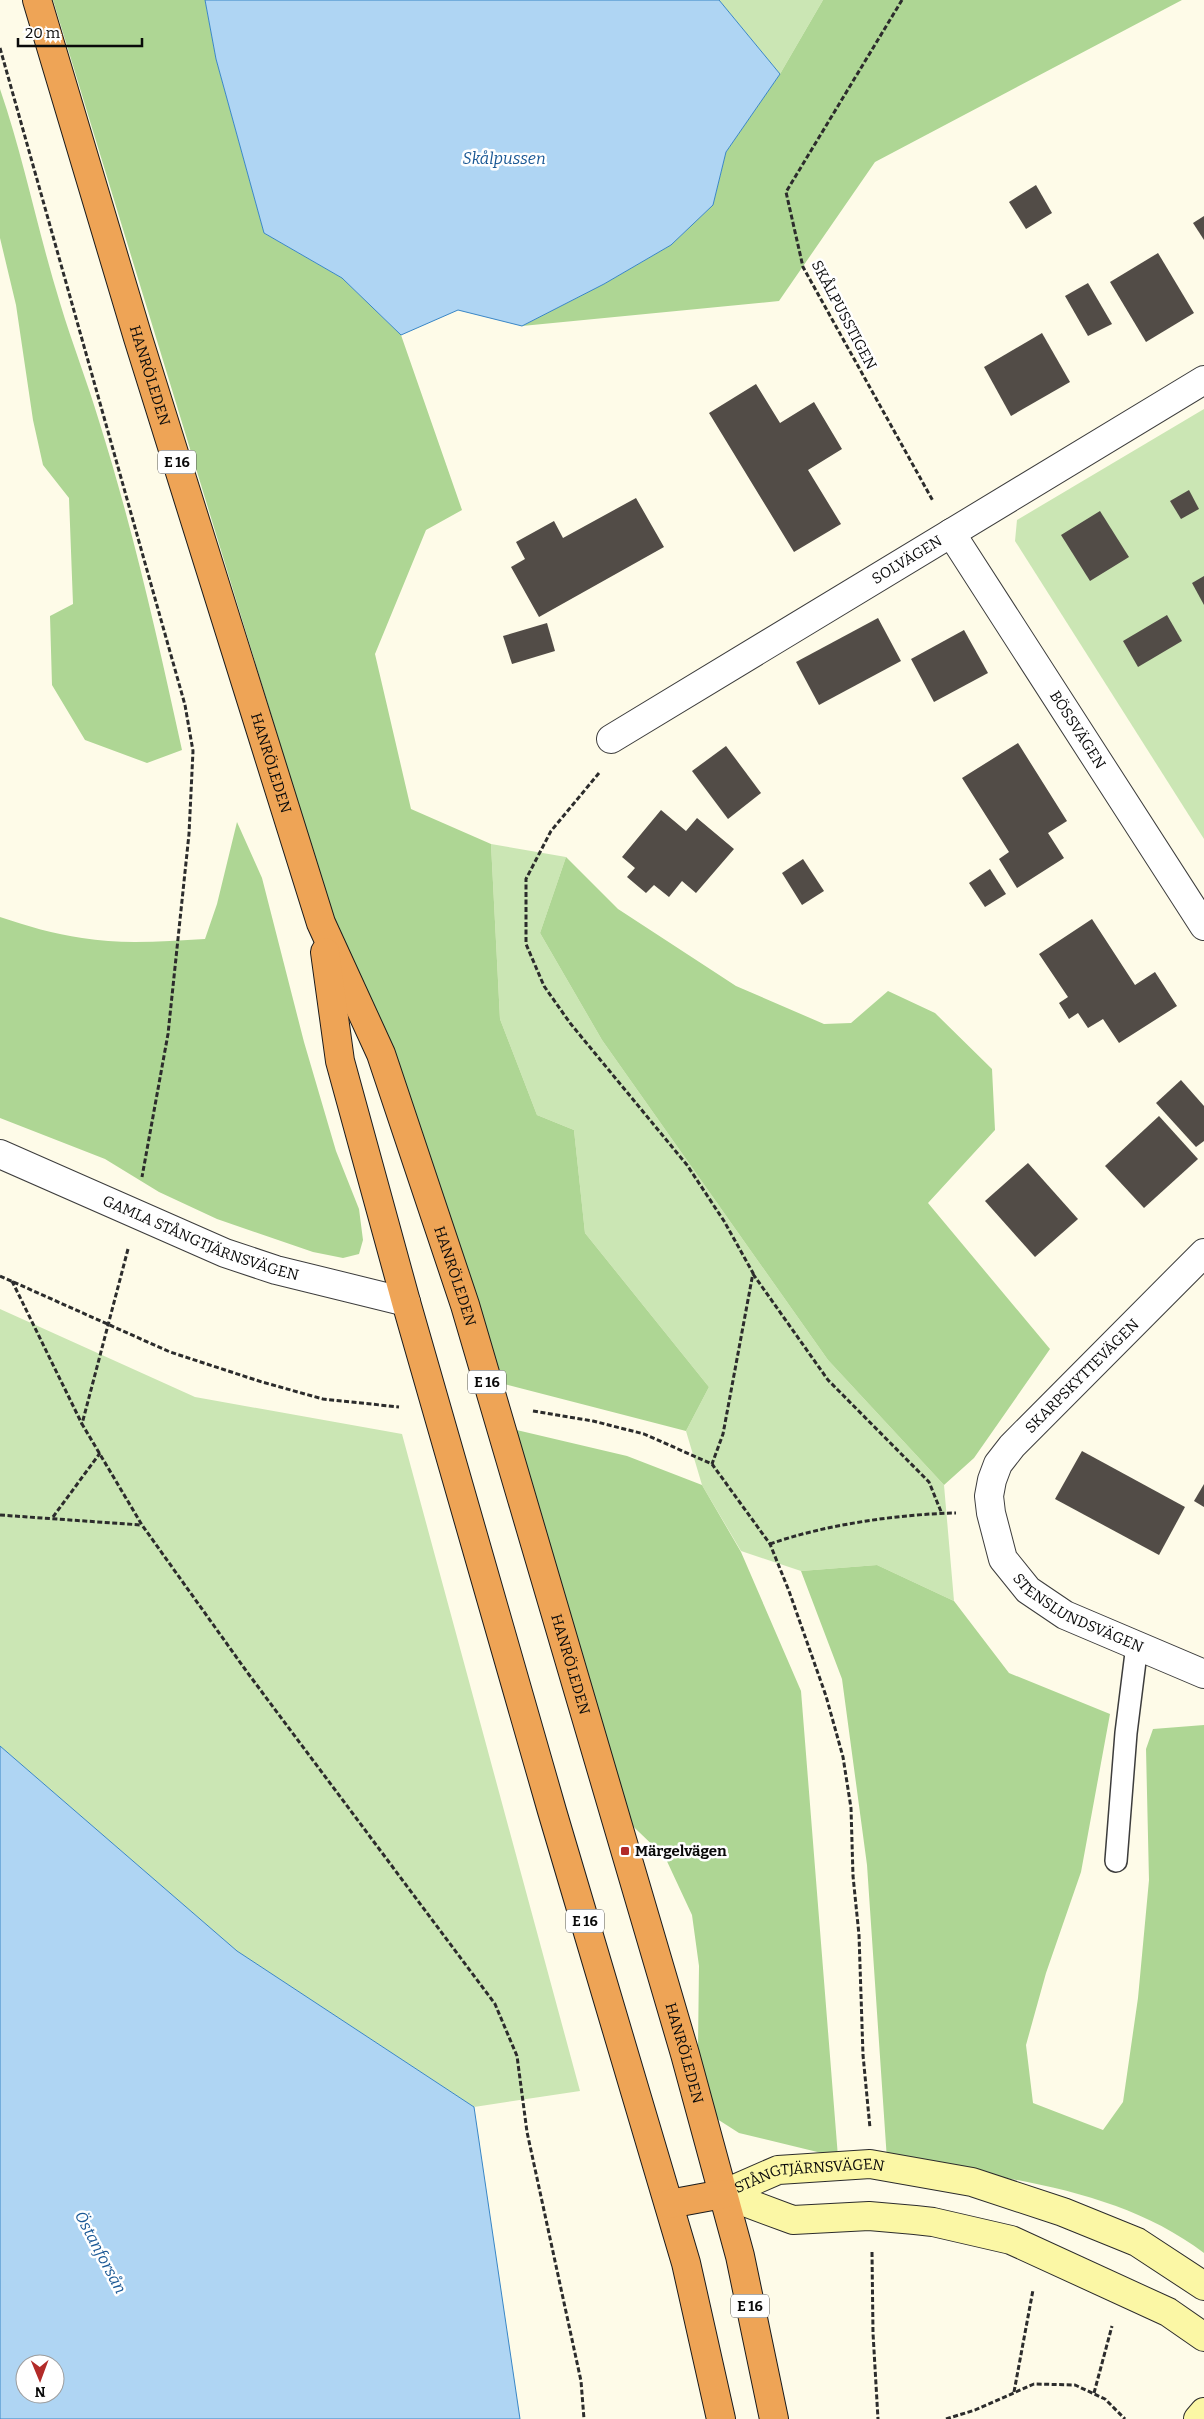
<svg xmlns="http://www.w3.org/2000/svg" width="1204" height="2419" font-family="Bitter,serif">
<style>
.green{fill:#cbe6b4}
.forest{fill:#aed694}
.water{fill:#afd5f3;stroke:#3986c6;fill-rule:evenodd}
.building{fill:#524c47}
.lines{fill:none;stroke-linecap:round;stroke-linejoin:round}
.lane-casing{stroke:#3d3d3d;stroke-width:24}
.street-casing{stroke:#3d3d3d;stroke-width:30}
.secondary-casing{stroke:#2c2c2c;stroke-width:30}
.highway-casing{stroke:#1b1b1b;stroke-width:30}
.path{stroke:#2c2c2c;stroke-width:3;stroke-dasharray:5 2.5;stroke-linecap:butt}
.lane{stroke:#fff;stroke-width:21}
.street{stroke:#fff;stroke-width:28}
.secondary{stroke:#fbf7a5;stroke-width:28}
.highway{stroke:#eea456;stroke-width:28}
.poi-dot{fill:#b22b29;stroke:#fff;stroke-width:2}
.labels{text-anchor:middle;stroke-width:5;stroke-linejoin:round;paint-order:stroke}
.shield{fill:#fff;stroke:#545454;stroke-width:1}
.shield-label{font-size:14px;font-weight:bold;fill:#0a0a0a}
.street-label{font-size:15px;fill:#0a0a0a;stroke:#fff}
.poi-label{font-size:15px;font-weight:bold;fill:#0a0a0a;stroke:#fff;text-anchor:start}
.water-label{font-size:16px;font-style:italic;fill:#1a5895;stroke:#fff}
</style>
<rect width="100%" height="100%" fill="#fefbe8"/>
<g class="green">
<path d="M719,0H823L780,74Z"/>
<path d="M1204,409V839L1015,541L1017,520Z"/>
<path d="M491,844L566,857L540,933L602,1040L828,1360L944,1485L954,1601L877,1565L801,1571L741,1551L702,1485L686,1431L709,1387L585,1233L574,1130L537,1115L500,1019Z"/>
<path d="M0,1309L195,1397L402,1434L580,2091L474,2107L237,1951L0,1746Z"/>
</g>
<g class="forest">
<path d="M53,0H205L216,59L264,233L342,278L401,335L462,510L426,530L375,654L411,809L491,844L500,1019L537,1115L574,1130L585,1233L709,1387L686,1431L473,1376Z"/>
<path d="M823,0H1182L875,162L779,301L522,326L604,284L671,245L713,205L726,152L780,74Z"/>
<path d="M0,89C24,159 38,232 60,303C72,343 87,381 99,421C133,529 158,640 182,750L147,763L85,740L52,685L50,616L73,604L69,498L43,465L33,420L16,305L0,238Z"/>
<path d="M237,822L262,878L304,1042L336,1151L359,1209L363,1240L359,1254L343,1258L313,1252L217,1219L159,1192L105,1159L0,1118V917C27,926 54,934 82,938C123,945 165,941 205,939L217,904Z"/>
<path d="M566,857L618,909L736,986L824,1024L851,1023L888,991L935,1013L992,1069L995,1130L928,1203L1050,1349L974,1458L944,1485L828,1360L602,1040L540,933Z"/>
<path d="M499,1426L627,1456L702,1485L741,1552L801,1691L838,2157L739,2133L714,2117L698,2047L699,1966L692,1915L665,1857L613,1807Z"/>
<path d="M877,1565L954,1601L1009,1673L1110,1714L1081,1872L1046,1973L1026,2045L1033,2103L1103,2130L1123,2102L1138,1998L1149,1880L1146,1749L1153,1729L1204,1725V2253C1116,2186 993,2176 887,2160L867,1865L842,1679L801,1571Z"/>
</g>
<g class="water">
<path d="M205,0H719L780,74L726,152L713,205L671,245L604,284L522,326L458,310L401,335L342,278L264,233L216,59Z"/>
<path d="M0,1746L237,1951L474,2107L520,2419H0ZM25,2364H55V2394H25Z"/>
</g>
<g class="building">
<path d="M1036,185L1052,213L1026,229L1009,202Z"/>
<path d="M1204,216V240L1193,223Z"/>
<path d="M1158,253L1194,313L1146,342L1110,282Z"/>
<path d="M1088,283L1112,324L1088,336L1065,296Z"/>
<path d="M1042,333L1070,382L1011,416L984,367Z"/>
<path d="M756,384L780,423L814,402L842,449L808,470L841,524L794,552L709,413Z"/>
<path d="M1189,490L1199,509L1181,519L1170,501Z"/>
<path d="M636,498L664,547L539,617L511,567L525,559L516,542L554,521L563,538Z"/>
<path d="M1100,511L1129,557L1090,581L1061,535Z"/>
<path d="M1204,576V605L1192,583Z"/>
<path d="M1167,615L1182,641L1138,667L1123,641Z"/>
<path d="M878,618L901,661L819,705L796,662Z"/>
<path d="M547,623L555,651L512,664L503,636Z"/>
<path d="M964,630L988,673L934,702L911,659Z"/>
<path d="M1018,743L1067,821L1048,833L1064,858L1017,888L999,859L1009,852L962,778Z"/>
<path d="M726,746L761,793L728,819L692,771Z"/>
<path d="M661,810L686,831L697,818L734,849L696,893L682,881L669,897L654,885L646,893L627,877L635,868L622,857Z"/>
<path d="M803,859L824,891L802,905L782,873Z"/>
<path d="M990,869L1006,894L985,907L969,883Z"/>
<path d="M1092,919L1135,985L1155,972L1177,1006L1119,1043L1103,1019L1088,1028L1078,1013L1069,1019L1059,1003L1068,997L1039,954Z"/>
<path d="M1181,1080L1204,1106V1141L1196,1147L1156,1103Z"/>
<path d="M1159,1116L1198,1159L1144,1208L1105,1166Z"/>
<path d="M1028,1163L1078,1219L1035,1257L985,1201Z"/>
<path d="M1082,1451L1185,1507L1159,1555L1055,1499Z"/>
<path d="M1204,1484V1507L1194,1501Z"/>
</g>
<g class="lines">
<defs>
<path id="lane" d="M1116,1861L1126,1733L1137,1645"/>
<g id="street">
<path id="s1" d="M951,533L1204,926"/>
<path id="s2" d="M611,739L1204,380"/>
<path id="s3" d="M0,1154L225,1253L276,1270L406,1302"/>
<path id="s4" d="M1204,1253L1012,1446L998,1464L992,1480L989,1496L991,1513L1003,1559L1028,1590L1065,1615L1204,1674"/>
</g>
<g id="secondary">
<path d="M723,2194L793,2220L869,2216L915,2220L933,2222L1011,2240L1168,2312L1204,2337"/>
<path id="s5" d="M723,2194L778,2170L870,2164L972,2182L1063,2212L1137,2242L1204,2286"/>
<path d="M1198,2419L1204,2412"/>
</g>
<g id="highway">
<path id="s6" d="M37,0L138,338L321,923L381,1054L465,1305L685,2054L740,2256L774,2419"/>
<path d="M325,952L340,1061L406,1302L552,1811L686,2263L721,2419"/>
<path d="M669,2204L723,2194"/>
</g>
</defs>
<use href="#lane" class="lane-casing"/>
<use href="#street" class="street-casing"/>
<use href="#secondary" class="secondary-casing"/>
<use href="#highway" class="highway-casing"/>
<g class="path">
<path d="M902,0L786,192L803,267L933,501"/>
<path d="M0,48L185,705L193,751L189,834L168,1034L142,1177"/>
<path d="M599,773L551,831L526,879V944L544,986L570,1023L687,1165L724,1221L753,1273L723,1434L712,1464"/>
<path d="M128,1249L82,1424L142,1525L247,1672L495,2004L517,2056L527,2132L581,2381L584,2419"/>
<path d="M753,1274L828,1380L929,1482L942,1514"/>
<path d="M0,1276L170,1352L262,1382L323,1399L399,1407"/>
<path d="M12,1281L82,1424"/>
<path d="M533,1411L593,1421L644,1434L712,1464L770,1544L789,1591L826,1696L843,1757L851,1808L853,1876L859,1935L863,2055L870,2128"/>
<path d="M0,1515L141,1525"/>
<path d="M53,1517L100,1453"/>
<path d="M770,1544C823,1525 899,1514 956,1513"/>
<path d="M872,2252L873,2333L878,2419"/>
<path d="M1014,2392L1033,2290"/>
<path d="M1094,2393L1112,2326"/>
<path d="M946,2419L975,2410L1034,2384L1075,2385L1105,2399L1125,2419"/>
</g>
<use href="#lane" class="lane"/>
<use href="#street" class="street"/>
<use href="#secondary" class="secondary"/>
<use href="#highway" class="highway"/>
</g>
<rect class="poi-dot" x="620" y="1846" width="10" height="10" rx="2.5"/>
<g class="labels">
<g class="shield">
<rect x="158" y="450.5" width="38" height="23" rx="4"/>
<rect x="468" y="1370.5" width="38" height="23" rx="4"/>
<rect x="566" y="1909.5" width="38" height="23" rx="4"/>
<rect x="731" y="2294.5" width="38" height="23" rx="4"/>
</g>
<g class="shield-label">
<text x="177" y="467">E 16</text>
<text x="487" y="1387">E 16</text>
<text x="585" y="1926">E 16</text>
<text x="750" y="2311">E 16</text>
</g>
<g class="street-label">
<text transform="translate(844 315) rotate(62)" y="5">SKÅLPUSSTIGEN</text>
<text dy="5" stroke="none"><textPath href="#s6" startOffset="392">HANRÖLEDEN</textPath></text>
<text dy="5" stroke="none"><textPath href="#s2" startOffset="346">SOLVÄGEN</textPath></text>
<text dy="5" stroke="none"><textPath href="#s1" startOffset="234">BÖSSVÄGEN</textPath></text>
<text dy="5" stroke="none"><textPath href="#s6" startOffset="798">HANRÖLEDEN</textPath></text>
<text dy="5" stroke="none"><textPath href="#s3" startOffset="218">GAMLA STÅNGTJÄRNSVÄGEN</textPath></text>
<text dy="5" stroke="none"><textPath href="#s6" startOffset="1344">HANRÖLEDEN</textPath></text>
<text transform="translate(1082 1376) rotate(-45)" y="5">SKARPSKYTTEVÄGEN</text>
<text dy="5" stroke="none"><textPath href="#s4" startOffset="488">STENSLUNDSVÄGEN</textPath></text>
<text dy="5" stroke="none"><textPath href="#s6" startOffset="1749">HANRÖLEDEN</textPath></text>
<text dy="5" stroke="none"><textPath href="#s6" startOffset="2154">HANRÖLEDEN</textPath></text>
<text dy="5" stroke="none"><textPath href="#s5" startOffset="90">STÅNGTJÄRNSVÄGEN</textPath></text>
</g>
<g class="poi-label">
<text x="635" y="1856">Märgelvägen</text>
</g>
<g class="water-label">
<text x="504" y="164">Skålpussen</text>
<text transform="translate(101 2252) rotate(62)" y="6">Östanforsån</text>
</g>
</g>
<g transform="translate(40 2379) rotate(179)"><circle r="24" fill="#ffffff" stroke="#9d9d9d"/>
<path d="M0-4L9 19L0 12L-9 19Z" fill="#b22b29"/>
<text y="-8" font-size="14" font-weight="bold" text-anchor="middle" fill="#0a0a0a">N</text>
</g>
<path d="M18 38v8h124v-8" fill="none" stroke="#0a0a0a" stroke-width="2.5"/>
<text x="25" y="38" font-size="15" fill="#0a0a0a" stroke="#ffffff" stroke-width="4" paint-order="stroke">20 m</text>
</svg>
